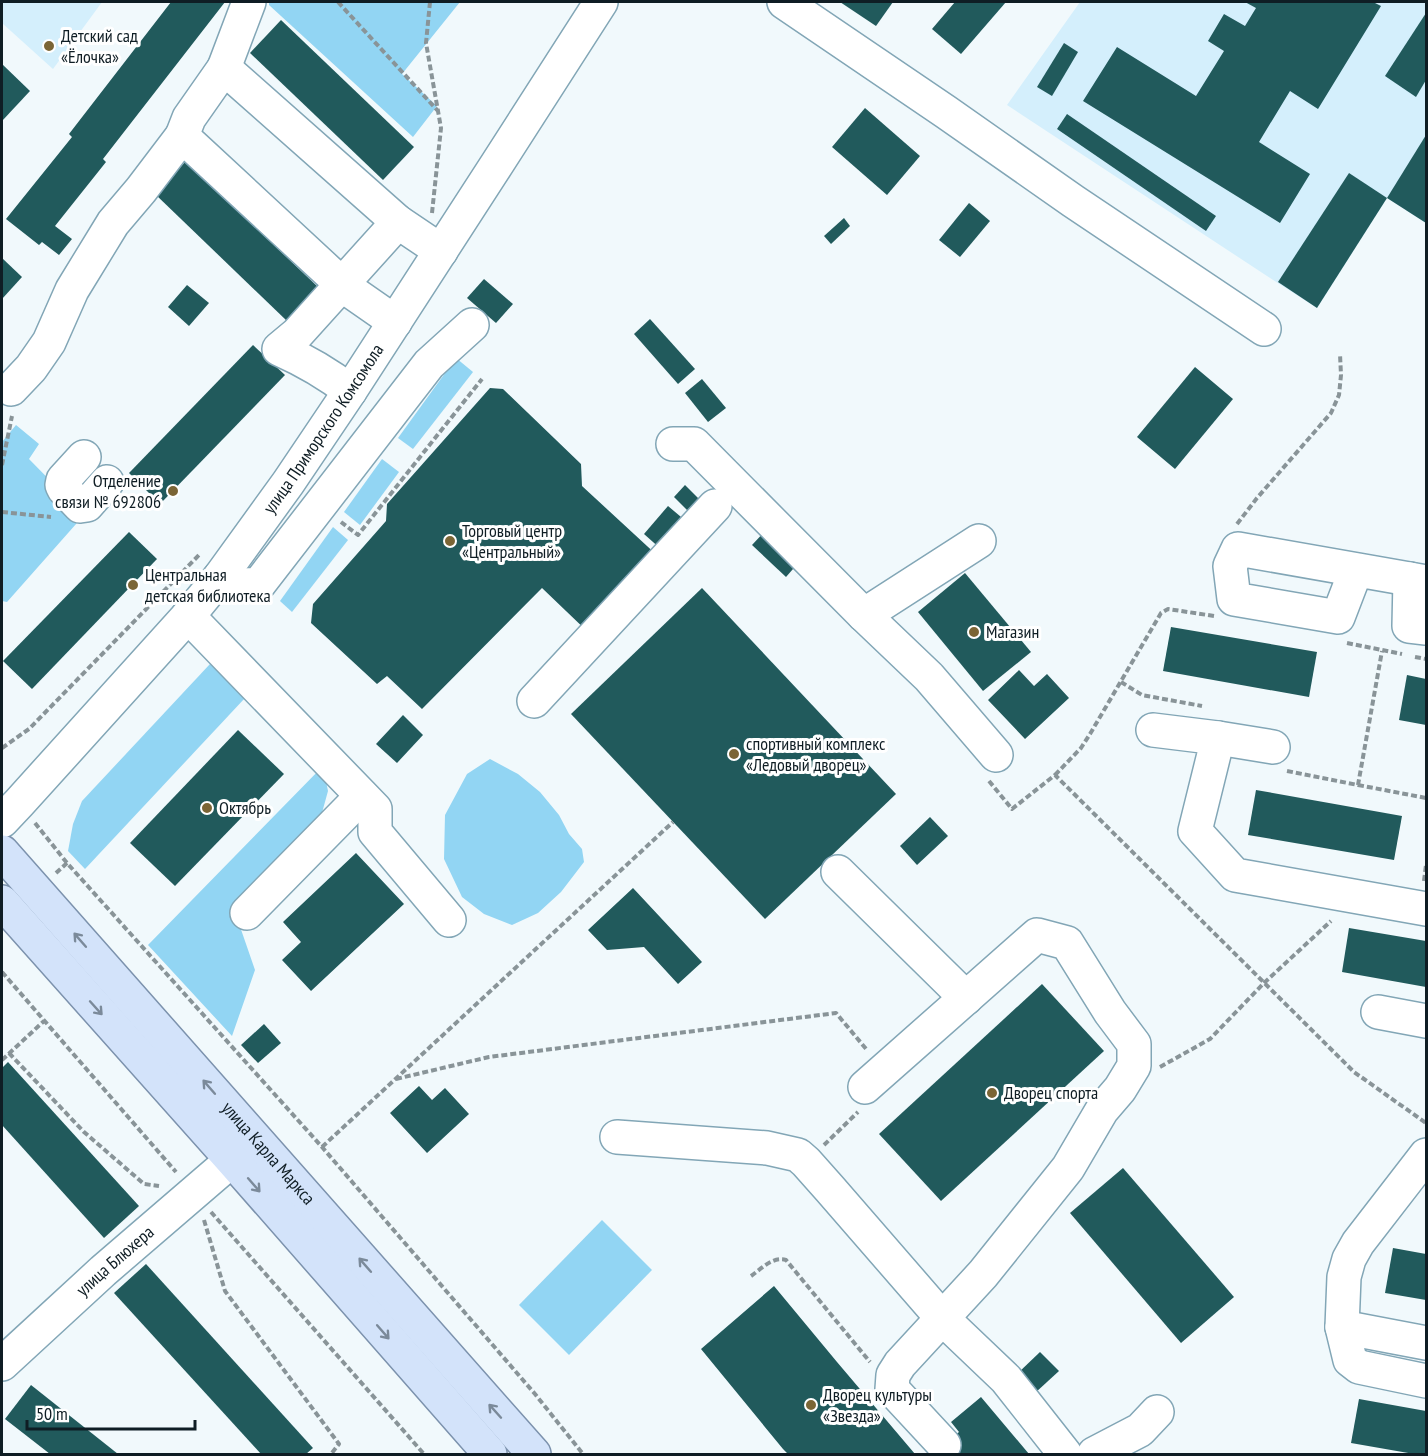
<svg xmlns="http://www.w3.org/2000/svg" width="1428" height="1456" font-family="'PT Sans Narrow',sans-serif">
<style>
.built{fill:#d4effc}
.green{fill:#92d5f3}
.building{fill:#215a5c}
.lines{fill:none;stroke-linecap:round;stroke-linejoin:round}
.minor-casing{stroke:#82a6b6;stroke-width:36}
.major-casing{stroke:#7c92ad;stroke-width:36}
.path{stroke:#899498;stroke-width:4;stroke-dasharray:6 3;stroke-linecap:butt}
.minor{stroke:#fff;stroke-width:33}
.major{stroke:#d3e3fa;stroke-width:33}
.oneway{stroke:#7b8a9a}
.poi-dot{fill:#7b6535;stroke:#fff;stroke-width:2}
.labels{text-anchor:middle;stroke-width:6;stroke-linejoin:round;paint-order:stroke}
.poi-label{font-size:18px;fill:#0f1d24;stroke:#fff;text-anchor:start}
.street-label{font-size:18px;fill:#0f1d24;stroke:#fff}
</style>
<rect width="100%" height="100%" fill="#f1f9fc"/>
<g class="built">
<path d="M2,2H102L53,69L2,23Z"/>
<path d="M1080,2H1426V223L1387,198L1317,308L1267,276L1007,105Z"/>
</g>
<g class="green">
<path d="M269,2H460L402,74L437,106L413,137L269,5Z"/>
<path d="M456,358L473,372L413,449L398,438Z"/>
<path d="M16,425L39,444L29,459L84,515L7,602L2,601V442Z"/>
<path d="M382,459L399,472L360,525L344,512Z"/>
<path d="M333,527L348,540L292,612L280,601Z"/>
<path d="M210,664L245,698L85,869L68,851L73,824L82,801Z"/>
<path d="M490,759L518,774L540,792L559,815L569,834L582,849L584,862L561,892L538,913L512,925L484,914L462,897L444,859L445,815L467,774Z"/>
<path d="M323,766L328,791L317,831L236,915L255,970L232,1036L148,945Z"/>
<path d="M602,1220L652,1270L569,1355L519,1305Z"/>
</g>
<g class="building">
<path d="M171,2H225L103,159L106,162L55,226L72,239L59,255L42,242L39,245L6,219L72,137L69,134Z"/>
<path d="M840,2H893L876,26Z"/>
<path d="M955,2H1006L961,54L932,29Z"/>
<path d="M1245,2H1373L1381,6L1318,109L1290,91L1259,142L1310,174L1280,223L1083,101L1117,47L1196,96L1224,51L1208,41L1224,14L1245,26L1256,8Z"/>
<path d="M1426,13V80L1416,97L1385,76Z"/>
<path d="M281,20L414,147L383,180L250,53Z"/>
<path d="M1064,43L1078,52L1052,96L1037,87Z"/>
<path d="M2,64L30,91L2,121Z"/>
<path d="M865,108L920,156L887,195L832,147Z"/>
<path d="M1067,114L1216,216L1206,231L1057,129Z"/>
<path d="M1426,135V223L1387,198Z"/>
<path d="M186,161L319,288L287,321L155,194Z"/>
<path d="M1349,173L1387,198L1317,308L1278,282Z"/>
<path d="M969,203L990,221L960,257L939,240Z"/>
<path d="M844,218L850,226L831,244L824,236Z"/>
<path d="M2,258L22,277L2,299Z"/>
<path d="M484,279L513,304L496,323L467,298Z"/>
<path d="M187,285L209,303L189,326L168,307Z"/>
<path d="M650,319L695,369L678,384L634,334Z"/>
<path d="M253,345L285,375L160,504L129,473Z"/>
<path d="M1195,367L1233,399L1175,469L1137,437Z"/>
<path d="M702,379L726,408L708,422L685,393Z"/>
<path d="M490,388L503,389L581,464L582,486L660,558L590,634L542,588L422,709L387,676L377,684L311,623L313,604L386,521L387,504Z"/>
<path d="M685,485L706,506L695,518L674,497Z"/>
<path d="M668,506L687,522L662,550L644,534Z"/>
<path d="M766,530L800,561L786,577L752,545Z"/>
<path d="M129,532L157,559L32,689L3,661Z"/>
<path d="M965,573L1031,652L983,691L918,612Z"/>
<path d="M702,588L896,794L765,919L571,714Z"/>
<path d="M1171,627L1317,652L1309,697L1163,671Z"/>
<path d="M1019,670L1034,686L1047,674L1069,698L1025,739L988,700Z"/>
<path d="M1407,675L1426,679V725L1399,720Z"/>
<path d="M403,715L423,735L397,763L376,744Z"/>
<path d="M238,730L284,774L175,886L130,843Z"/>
<path d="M1256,790L1402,816L1394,860L1248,835Z"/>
<path d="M930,817L948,836L917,865L900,846Z"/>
<path d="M356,853L404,904L311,991L282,960L301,942L283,922Z"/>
<path d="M633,888L702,962L678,984L644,947L607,950L588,930Z"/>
<path d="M1349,928L1426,941V987L1342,972Z"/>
<path d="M1042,984L1104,1051L941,1201L879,1134Z"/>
<path d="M264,1024L281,1043L258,1063L241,1045Z"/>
<path d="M8,1062L139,1206L104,1238L2,1125V1068Z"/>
<path d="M419,1086L432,1100L445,1088L469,1114L427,1153L390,1113Z"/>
<path d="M1123,1168L1234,1297L1181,1343L1070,1213Z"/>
<path d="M1393,1248L1426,1254V1300L1385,1293Z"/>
<path d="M146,1264L313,1448L306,1454H261L114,1293Z"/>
<path d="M774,1286L837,1362L915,1454H788L783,1449L701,1349Z"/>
<path d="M1040,1352L1059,1371L1035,1393L1017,1374Z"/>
<path d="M31,1385L118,1454H50L5,1419Z"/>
<path d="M981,1397L1029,1454H932L959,1432L951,1422Z"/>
<path d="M1359,1399L1426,1411V1454H1414L1351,1443Z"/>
</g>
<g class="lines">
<defs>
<g id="minor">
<path d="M784,2L946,112L1073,201L1264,329"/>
<path d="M224,68L249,2"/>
<path d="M395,322L349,290L333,276L182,136L189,118L224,68L398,222L441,251"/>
<path d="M11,389L31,368L49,342L72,290L113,223L141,190L182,136"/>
<path d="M350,391C327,373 306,361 279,349L297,334L398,222"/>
<path d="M673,444H694L864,615L929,677L996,755"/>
<path d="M84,457L63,480L62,485L64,489L80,506L87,505L107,482"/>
<path d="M1356,570L1338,617L1234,599L1230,566L1238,549L1426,582"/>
<path d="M220,577L230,586L259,584L429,364L472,325"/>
<path d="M1410,579L1409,626L1426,628"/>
<path d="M864,615L979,541"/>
<path d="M188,616L375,809V832L449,920"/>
<path d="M534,701L715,506"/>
<path d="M1153,730L1218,738L1195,831L1235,875L1426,909"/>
<path d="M1218,738L1273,747"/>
<path id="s1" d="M2,821L19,803L188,616L220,577L288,483L350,391L497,164L601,2"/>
<path d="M838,872L966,998"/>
<path d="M247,913L362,796"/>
<path d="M1378,1012L1426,1021"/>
<path d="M865,1087L1037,935L1067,943L1110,1012L1134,1044V1066L1120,1089L1102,1110L1068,1168L983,1274L900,1364L893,1375L892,1389L944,1445"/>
<path d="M617,1137L767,1148L798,1155L806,1162L830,1189L942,1318L1006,1379L1065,1454"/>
<path d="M1426,1155L1358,1243L1349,1259L1344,1277L1342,1327L1350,1360L1359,1367L1426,1381"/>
<path d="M1342,1327L1426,1343"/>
<path id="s2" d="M2,1364L103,1271L232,1160"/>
<path d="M1094,1454L1140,1430L1157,1412"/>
</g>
<g id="major">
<path id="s3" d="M2,852L534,1454"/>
<path d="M2,902L232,1160L490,1454"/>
</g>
</defs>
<use href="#minor" class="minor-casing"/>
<use href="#major" class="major-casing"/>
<g class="path">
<path d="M338,2L438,111"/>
<path d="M430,2L426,43L441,128L432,213"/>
<path d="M2,465L12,416"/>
<path d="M2,512L51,517"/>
<path d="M341,522L358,535L482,379"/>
<path d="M1237,524L1257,498L1331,413L1339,395L1341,375L1340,354"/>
<path d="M1347,643L1402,654"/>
<path d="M1415,657L1426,659"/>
<path d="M1121,682L1142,695L1202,706"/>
<path d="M2,748L29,729L200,554"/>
<path d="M1287,771L1358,785L1382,651"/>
<path d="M1055,775L1081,748L1090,734L1161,613L1168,609L1214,616"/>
<path d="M989,781L1012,809L1055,775L1354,1072L1426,1123"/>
<path d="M1358,785L1426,798"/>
<path d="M35,823L67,863L322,1147L535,1394L583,1454"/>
<path d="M56,873L67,863"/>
<path d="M1424,881L1426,865"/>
<path d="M2,972L176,1172"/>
<path d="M9,1053L84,1132L144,1184L159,1186"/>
<path d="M2,1060L44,1021"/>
<path d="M1160,1067L1210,1039L1264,983L1331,921"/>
<path d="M396,1079L489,1057L836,1013L867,1050"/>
<path d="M824,1145L858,1112"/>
<path d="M322,1147L673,822"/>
<path d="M211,1212L424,1454"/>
<path d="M204,1220L225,1291L339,1444L331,1454"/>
<path d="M751,1276C761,1269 773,1256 786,1260L870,1362"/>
</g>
<use href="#minor" class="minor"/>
<use href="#major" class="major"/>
</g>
<defs><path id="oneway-shaft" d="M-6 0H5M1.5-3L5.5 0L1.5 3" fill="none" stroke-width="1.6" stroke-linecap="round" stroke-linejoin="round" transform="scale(1.5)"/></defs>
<g class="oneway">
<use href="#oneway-shaft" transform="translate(80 940) rotate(-131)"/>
<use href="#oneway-shaft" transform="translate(96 1008) rotate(48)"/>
<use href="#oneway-shaft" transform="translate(209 1087) rotate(-131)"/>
<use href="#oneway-shaft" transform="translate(254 1185) rotate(49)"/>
<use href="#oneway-shaft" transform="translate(365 1265) rotate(-131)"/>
<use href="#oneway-shaft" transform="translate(383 1332) rotate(49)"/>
<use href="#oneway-shaft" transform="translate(495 1411) rotate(-132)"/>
</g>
<g class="poi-dot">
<circle cx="49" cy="46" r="6"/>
<circle cx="173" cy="491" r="6"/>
<circle cx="450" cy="541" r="6"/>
<circle cx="133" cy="585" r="6"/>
<circle cx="974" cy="632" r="6"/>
<circle cx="734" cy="754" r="6"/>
<circle cx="207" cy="808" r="6"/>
<circle cx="992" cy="1093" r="6"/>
<circle cx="811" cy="1405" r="6"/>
</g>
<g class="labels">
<g class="poi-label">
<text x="61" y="42">Детский сад<tspan x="61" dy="21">«Ёлочка»</tspan></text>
<text x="161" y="487" text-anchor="end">Отделение<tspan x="161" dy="21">связи № 692806</tspan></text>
<text x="462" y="537">Торговый центр<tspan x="462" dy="21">«Центральный»</tspan></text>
<text x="145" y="581">Центральная<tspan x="145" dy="21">детская библиотека</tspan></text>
<text x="986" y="638">Магазин</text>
<text x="746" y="750">спортивный комплекс<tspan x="746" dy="21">«Ледовый дворец»</tspan></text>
<text x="219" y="814">Октябрь</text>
<text x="1004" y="1099">Дворец спорта</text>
<text x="823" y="1401">Дворец культуры<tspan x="823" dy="21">«Звезда»</tspan></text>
</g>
<g class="street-label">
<text dy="6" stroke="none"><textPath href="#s1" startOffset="508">улица Приморского Комсомола</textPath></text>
<text dy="6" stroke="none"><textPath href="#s3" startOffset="402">улица Карла Маркса</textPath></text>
<text dy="6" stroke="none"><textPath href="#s2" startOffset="153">улица Блюхера</textPath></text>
</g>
</g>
<rect width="1428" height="1456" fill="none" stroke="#0f1d24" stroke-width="6"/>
<path d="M27 1420v9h168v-9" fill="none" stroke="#0f1d24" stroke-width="3"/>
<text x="36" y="1420" font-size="18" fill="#0f1d24" stroke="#ffffff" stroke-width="4.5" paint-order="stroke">50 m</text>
</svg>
